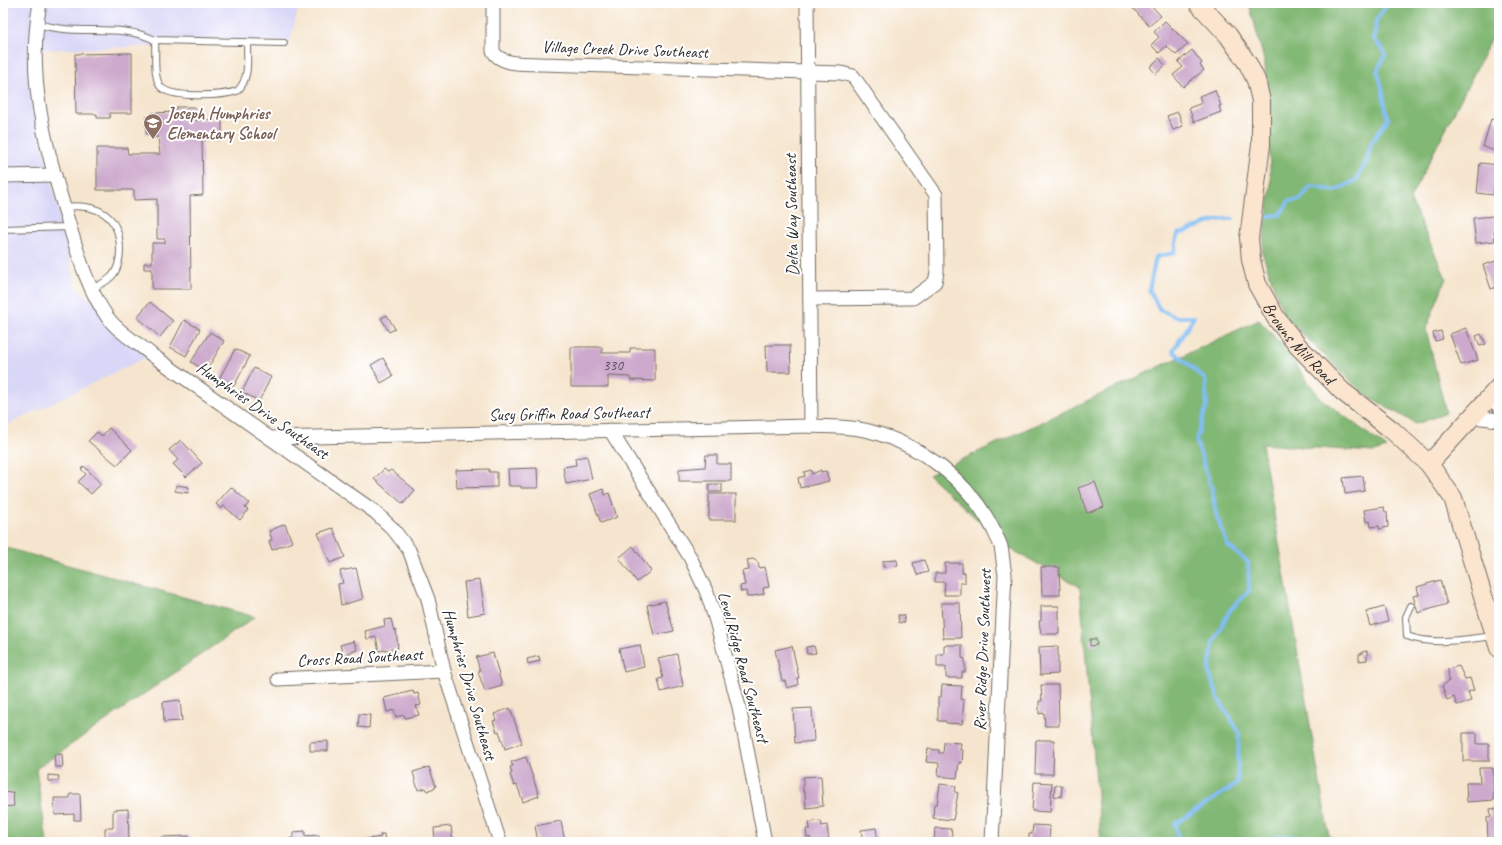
<svg xmlns="http://www.w3.org/2000/svg" width="1502" height="845" font-family="Caveat,sans-serif">
<style>
.built{fill:#d9d7f7}
.forest{fill:#82b874;stroke:#567250}
.lines{fill:none;stroke-linecap:round;stroke-linejoin:round}
.stream{stroke:#81bdf3;stroke-width:4}
.building{fill:#cdaacd}
.lane-casing{stroke:#726c64;stroke-width:8}
.street-casing{stroke:#726c64;stroke-width:15}
.secondary-casing{stroke:#726c64;stroke-width:20}
.lane{stroke:#fff;stroke-width:6}
.street{stroke:#fff;stroke-width:13}
.secondary{stroke:#fce5cf;stroke-width:18}
.labels{text-anchor:middle;stroke-width:4;stroke-linejoin:round;paint-order:stroke}
.number-label{font-size:15px;fill:#544b54}
.street-label{font-size:17px;fill:#2b2b2b;stroke:#fff}
.education-label{font-size:17px;font-weight:bold;fill:#785e54;stroke:#fff;text-anchor:start}
</style>
<rect width="100%" height="100%" fill="#fff"/>
<filter id="ink" filterUnits="userSpaceOnUse"><feTurbulence type="fractalNoise" baseFrequency=".025" numOctaves="2"/><feDisplacementMap in="SourceGraphic" scale="8" xChannelSelector="R" yChannelSelector="G"/><feConvolveMatrix kernelMatrix="1 2 1 2 8 2 1 2 1" color-interpolation-filters="sRGB"/></filter>
<filter id="wash" filterUnits="userSpaceOnUse"><feTurbulence type="fractalNoise" baseFrequency=".012" numOctaves="4" result="noise"/><feDisplacementMap in="SourceGraphic" scale="16" xChannelSelector="R" yChannelSelector="G"/><feGaussianBlur stdDeviation="0.9" result="paint"/><feColorMatrix in="noise" values="0 0 0 0 0 0 0 0 0 0 0 0 0 0 0 0 0 1.4 0 .05"/><feComposite in="paint" operator="in"/></filter>
<g filter="url(#wash)">
<rect width="100%" height="100%" fill="#f6e5ce"/>
<path class="built" d="M3,3H300L290,41L40,50L43,143L76,286L151,355L3,427Z"/>
<g class="forest">
<path d="M1249,3H1499V24L1410,199L1446,278L1426,329L1446,413L1416,424L1363,393L1284,316L1262,252L1271,186L1265,64Z"/>
<path d="M1259,320L1281,344L1320,398L1387,448L1374,452L1262,444L1330,842H1101L1080,587L1007,547L929,475Z"/>
<path d="M3,547L255,617L36,769L47,842H3Z"/>
</g>
<g class="lines">
<g class="stream">
<path d="M1267,216L1280,215L1289,201L1300,200L1311,186L1335,191L1356,180L1366,162L1371,143L1388,119C1383,103 1384,86 1377,71L1386,54L1374,39L1376,21L1388,3"/>
<path d="M1179,842L1175,824L1237,784L1239,732L1219,700L1209,673L1213,642L1230,610L1249,591L1248,562L1228,546L1216,514L1212,490L1196,440L1207,406L1205,379L1173,351L1194,317H1177L1160,310L1149,290L1156,257L1174,253L1178,234C1196,229 1215,217 1233,219"/>
<path d="M1258,842L1284,836L1321,839L1323,842"/>
</g>
</g>
<g id="blocks">
<g class="building">
<path d="M1128,3H1149L1161,16L1149,26Z"/>
<path d="M1165,21L1188,44L1176,55L1166,46L1159,53L1151,45L1159,37L1154,32Z"/>
<path d="M1192,50L1202,63L1200,65L1204,70L1183,87L1173,75L1183,67L1178,62Z"/>
<path d="M132,53V113H110V118H97V114H76L75,54Z"/>
<path d="M1159,58L1165,65L1156,74L1150,67Z"/>
<path d="M1215,90L1221,106H1219L1221,112L1194,122L1189,108L1202,103L1199,96Z"/>
<path d="M176,107H195V120L222,119V140H202L203,195L190,196L191,289H152V269H144V263H152V243H165V239H157V199L134,200V190H97V148H127L128,154H160L158,137H152V134H146V117H152V113L176,112Z"/>
<path d="M1178,112L1183,126L1173,130L1167,116Z"/>
<path d="M1491,119L1499,121V152L1483,147Z"/>
<path d="M1480,163L1499,165L1498,176H1495L1493,195L1477,193Z"/>
<path d="M1493,216V221L1495,220L1497,232H1494L1495,241L1476,243L1473,218Z"/>
<path d="M1499,260V286L1491,289L1483,265Z"/>
<path d="M150,302L173,321L160,337L137,317Z"/>
<path d="M387,315L395,329L389,332L381,318Z"/>
<path d="M184,320L200,329L186,356L170,347Z"/>
<path d="M1466,328L1478,360L1461,365L1450,334Z"/>
<path d="M1441,331L1443,339L1435,341L1433,333Z"/>
<path d="M210,332L224,341L206,371L191,362Z"/>
<path d="M1481,334L1486,344L1480,346L1476,336Z"/>
<path d="M766,345H790L791,372H767Z"/>
<path d="M571,347H602V353H630V348H655V381L630,380V377L608,376V387H571Z"/>
<path d="M235,349L250,356L234,386L219,379Z"/>
<path d="M383,358L393,376L381,383L371,365Z"/>
<path d="M254,368L271,377L259,401L242,392Z"/>
<path d="M109,428L132,450L117,465L88,441L97,432L102,436Z"/>
<path d="M181,440L202,463L186,477L173,464L178,460L169,450Z"/>
<path d="M706,455H717V464H731V481H679V469L705,467Z"/>
<path d="M587,456L592,479L566,484L563,467L576,465L575,458Z"/>
<path d="M84,466L101,484L91,494L78,482L86,474L81,469Z"/>
<path d="M537,468L538,488H521V486H509L508,469Z"/>
<path d="M384,469L388,472L391,470L415,490L403,504L374,479Z"/>
<path d="M489,469V472H497V487L457,488L456,470Z"/>
<path d="M811,470L812,474L821,470V472L826,471L829,481L800,488L798,478L805,476L804,472Z"/>
<path d="M1363,476L1365,491L1345,494L1343,478Z"/>
<path d="M1095,482L1104,507L1087,513L1078,488Z"/>
<rect x="709" y="484" width="13" height="8"/>
<path d="M176,485L189,487L188,493L175,491Z"/>
<path d="M231,487L249,503L245,508L248,510L240,520L224,506L221,509L216,504Z"/>
<path d="M603,489L605,495L609,493L617,517L601,523L590,494Z"/>
<rect x="709" y="494" width="27" height="26"/>
<path d="M1384,507L1385,512H1387L1388,527L1379,529V526L1371,527L1370,521L1366,522L1364,510Z"/>
<path d="M285,524L292,542L272,550L269,541L272,540L269,531Z"/>
<path d="M333,528L345,557L330,563L318,533Z"/>
<path d="M633,546L651,571L637,582L619,558Z"/>
<path d="M753,559L758,562L759,568L765,567L769,587L763,588L764,594L747,597L746,591L741,592L740,586L745,585L742,571L749,570L747,560Z"/>
<path d="M897,560L898,566L883,567V561Z"/>
<path d="M924,560L928,572L917,575L913,563Z"/>
<path d="M945,563H962V573L965,572V583H960V595H944L945,582H935V573H945Z"/>
<path d="M1041,567H1059L1060,595H1042Z"/>
<path d="M356,568L363,599L341,605L338,584L343,583L340,571Z"/>
<path d="M480,580L485,613L468,616L464,582Z"/>
<path d="M1440,580L1447,604L1418,613L1413,596L1419,595L1417,587Z"/>
<path d="M665,601L674,631L654,635L647,605Z"/>
<path d="M941,603H960L961,638H943Z"/>
<path d="M1041,606H1059V634H1041L1039,621H1041Z"/>
<path d="M1384,607L1388,621L1370,626L1366,612Z"/>
<path d="M898,615H904L905,622L899,623Z"/>
<path d="M391,619L394,631L396,630L398,648L379,651L376,637L367,639L365,631L385,626L384,620Z"/>
<path d="M1090,639H1096L1097,645L1090,646Z"/>
<path d="M354,641L357,650L343,655L340,645Z"/>
<path d="M640,645L644,667L624,672L619,649Z"/>
<path d="M944,645H962V658L965,659V672H962V678H946V667H937V654H944Z"/>
<path d="M792,646L799,678H797L798,685L787,688L785,681H782L775,650Z"/>
<path d="M814,646L816,653L807,654L806,647Z"/>
<path d="M1058,646V674L1040,675L1039,647Z"/>
<path d="M1367,651V660L1359,661V654H1362V652Z"/>
<path d="M493,653L502,686L485,691L478,672L480,671L476,657Z"/>
<path d="M677,654L683,686L661,692L658,679L663,678L658,658Z"/>
<path d="M539,656L540,661L528,664L527,659Z"/>
<path d="M1459,666L1465,679L1470,678L1474,690L1468,692L1471,701L1457,705L1454,697L1447,700L1442,686L1449,681L1448,669Z"/>
<path d="M942,685L962,686L961,700H964L962,724L946,723V721H938V697H941Z"/>
<path d="M1041,685H1058L1059,726H1045L1044,713L1039,714V701H1042Z"/>
<path d="M413,691L414,694L418,693L421,705L416,706L419,715L405,718L404,715L396,717L394,710L387,712L384,698Z"/>
<path d="M180,700L182,721L164,722L163,702Z"/>
<path d="M510,708L522,743L505,749L499,731L497,732L493,721L496,720L494,714Z"/>
<path d="M812,708L814,741L795,743L793,709Z"/>
<path d="M359,714L370,715L369,728L358,727Z"/>
<path d="M1463,733H1477V744H1489V761H1463Z"/>
<path d="M1036,740H1054L1053,774H1035Z"/>
<path d="M328,741V751H310V742Z"/>
<path d="M944,742L961,743L960,750H963L962,763L959,762L957,778L938,776L939,763L926,762L928,749L939,750V753H943Z"/>
<path d="M54,754H62L63,767H55Z"/>
<path d="M526,757L539,796L523,802L517,785L514,786L510,774L512,773L510,767L513,766L511,762Z"/>
<path d="M429,767L436,787L427,791L426,788L418,790L413,772Z"/>
<path d="M1479,768H1493L1494,800L1467,802L1466,783H1480Z"/>
<path d="M48,775L59,776L58,781H48Z"/>
<path d="M821,776L823,806L806,808L805,792H803V777Z"/>
<path d="M1034,782L1052,783L1050,812L1032,811Z"/>
<path d="M940,784L956,786L955,792L958,793L953,820L933,818L934,804H937Z"/>
<path d="M1055,785L1062,786L1061,797L1054,796Z"/>
<path d="M13,792L14,806L3,807V793Z"/>
<path d="M70,794H80L81,820H74V814L55,815L54,798H70Z"/>
<path d="M1499,808V842H1488L1487,817L1491,816L1490,809Z"/>
<path d="M128,809L129,842H105V828H113V810Z"/>
<path d="M561,821L565,842H538L535,826Z"/>
<path d="M821,821L822,826L827,825L829,842H811L810,837L807,838L806,829H810L809,822Z"/>
<path d="M1033,825L1050,826L1049,842H1029V834H1032Z"/>
<path d="M451,826L453,842H435L434,828Z"/>
<path d="M876,828L878,842H863L861,830Z"/>
<path d="M935,828L951,829L953,842H934Z"/>
<path d="M305,831V836L319,835V842H288L287,839L293,838V832Z"/>
<path d="M380,834H384L385,842H369L368,839L381,837Z"/>
<path d="M189,836V842H162L161,837Z"/>
</g>
</g>
</g>
<g filter="url(#ink)">
<use href="#blocks" fill-opacity="0" stroke="#726c64" stroke-width="1"/>
<g class="lines">
<defs>
<g id="lane">
<path d="M36,24C45,26 55,28 64,29C95,32 127,26 155,40L284,43"/>
<path d="M155,40C156,53 153,75 160,86C169,99 223,96 237,91C250,80 247,59 247,43"/>
<path d="M64,207C96,203 120,214 120,250C120,258 118,270 112,276C107,282 99,285 91,289"/>
<path d="M3,229L70,227"/>
<path d="M1411,606L1406,617L1407,636C1433,646 1466,639 1494,636"/>
</g>
<g id="street">
<path d="M40,3C26,78 45,143 66,214C77,250 86,287 108,318C119,333 138,343 152,355L375,512L393,529L409,550L428,599L444,671L500,842"/>
<path d="M493,3V51C501,66 526,63 541,64L841,73L853,76L936,195L937,272L935,282L913,298L810,299"/>
<path d="M807,3L811,426"/>
<path d="M3,176L55,175"/>
<path d="M1491,395L1499,407"/>
<path d="M1473,417L1499,420"/>
<path d="M610,430L690,557L707,593L716,621L739,707L765,842"/>
<path d="M270,438L811,426C830,427 850,426 869,431C921,445 970,481 994,531C996,536 1000,542 1001,547C1003,556 1003,566 1005,574L992,842"/>
<path d="M278,679L444,671"/>
</g>
<g id="secondary">
<path id="s1" d="M1198,3L1228,35L1248,64L1256,80L1261,101V145L1249,238L1251,260L1257,284L1276,318L1298,346L1342,391L1392,430L1429,464L1453,498L1499,648"/>
<path d="M1429,464L1499,387"/>
</g>
</defs>
<use href="#lane" class="lane-casing"/>
<use href="#street" class="street-casing"/>
<use href="#secondary" class="secondary-casing"/>
<use href="#lane" class="lane"/>
<use href="#street" class="street"/>
<use href="#secondary" class="secondary"/>
</g>
</g>
<defs>
<symbol id="school-pin" viewBox="-11 -11 22 30"><path d="M0 17L-7.5 6A9.5 9.5 0 1 1 7.5 6Z" fill="#8d6e63" stroke="#fff"/><path d="M0-5L7-2L0 1L-7-2ZM-4 1L0 2.5L4 1V4Q0 6-4 4Z" fill="#fff"/></symbol>
</defs>
<g fill-rule="evenodd">
<use href="#school-pin" x="142" y="112" width="22" height="30"/>
</g>
<g class="labels">
<g class="number-label">
<text x="613" y="370">330</text>
</g>
<g class="street-label">
<text transform="translate(625 49) rotate(2)" y="6">Village Creek Drive Southeast</text>
<text transform="translate(791 215) rotate(-91)" y="6">Delta Way Southeast</text>
<text dy="6" stroke="none"><textPath href="#s1" startOffset="376">Browns Mill Road</textPath></text>
<text transform="translate(263 410) rotate(35)" y="6">Humphries Drive Southeast</text>
<text transform="translate(569 413) rotate(-1)" y="6">Susy Griffin Road Southeast</text>
<text transform="translate(982 650) rotate(-88)" y="6">River Ridge Drive Southwest</text>
<text transform="translate(360 657) rotate(-3)" y="6">Cross Road Southeast</text>
<text transform="translate(744 667) rotate(75)" y="6">Level Ridge Road Southeast</text>
<text transform="translate(470 684) rotate(74)" y="6">Humphries Drive Southeast</text>
</g>
<g class="education-label">
<text x="167" y="119">Joseph Humphries<tspan x="167" dy="20">Elementary School</tspan></text>
</g>
</g>
<rect width="1502" height="845" fill="none" stroke="#fff" stroke-width="16"/>
</svg>
